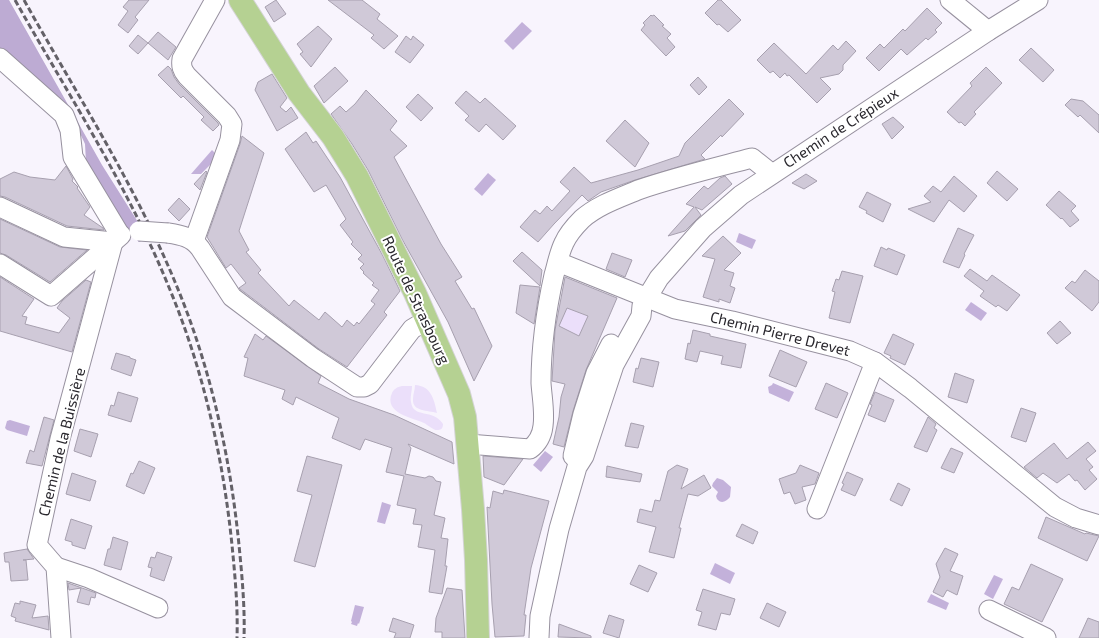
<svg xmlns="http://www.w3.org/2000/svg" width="1099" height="638" font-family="'Exo 2',sans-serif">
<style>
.green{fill:#ebdffa}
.forest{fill:#bdabd3}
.water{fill:#c3b1da}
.building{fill:#d0c9d8;stroke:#a7a0af;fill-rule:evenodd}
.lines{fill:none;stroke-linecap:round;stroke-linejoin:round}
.minor-casing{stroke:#97919f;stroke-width:21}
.major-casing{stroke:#d4d4d5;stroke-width:24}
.minor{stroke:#fff;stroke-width:19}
.major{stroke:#b5d192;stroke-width:22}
.rail{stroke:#646168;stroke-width:3;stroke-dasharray:6 3;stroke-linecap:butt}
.minor-bridge-casing{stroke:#97919f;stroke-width:21;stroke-linecap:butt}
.minor-bridge{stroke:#fff;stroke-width:19}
.labels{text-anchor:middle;stroke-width:4;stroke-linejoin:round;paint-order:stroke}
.street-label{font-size:15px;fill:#29272d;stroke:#fff}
</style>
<rect width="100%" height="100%" fill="#f8f4fd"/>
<g class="green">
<path d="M561,305L588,316L579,336L559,326L564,311L556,309Z"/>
<path d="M415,385C431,386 434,399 437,413C428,410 412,412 413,399C413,394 415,390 415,385Z"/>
<path d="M402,386H412C412,391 410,397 411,402C413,419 433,408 443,424C443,427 442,430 438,430C434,431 428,425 424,423C413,418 383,413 392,393C394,389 397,387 402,386Z"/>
</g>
<path class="forest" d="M0,0H9L102,165L148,238L139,242L116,220L86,162L85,144L78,129L0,59Z"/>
<g class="water">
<path d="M522,22L532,31L513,50L504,41Z"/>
<path d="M212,150L216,154L212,163L201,174H191Z"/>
<path d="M488,173L496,180L482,196L474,189Z"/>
<path d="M739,233L756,240L752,249L736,242Z"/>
<path d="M971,302L987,313L981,321L965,310Z"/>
<path d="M773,383L794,392L789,402L769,393L768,387L772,385Z"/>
<path d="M10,420L30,426L27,436L7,430L5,428L7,421Z"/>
<path d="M545,451L553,457L541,472L533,465Z"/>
<path d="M717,478L723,480L731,487L730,497C726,502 721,504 717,499L716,496L718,492L712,486L713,483Z"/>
<path d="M382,502L391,505L385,524L377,522Z"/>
<path d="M715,563L735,573L730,584L710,574Z"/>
<path d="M994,575L1003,579L993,599L984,594Z"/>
<path d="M931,594L949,603L946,610L927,602Z"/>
<path d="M355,605L364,607L359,624L358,623L357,626L351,624L352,622L351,621Z"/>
</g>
<g class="building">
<path d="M129,0H149L135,17L138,20L128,33L118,25L128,11L123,7Z"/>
<path d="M276,0L286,14L274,22L265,7Z"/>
<path d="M328,0H362L380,14L377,19L398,36L384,49L371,38L374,35Z"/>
<path d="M718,0H721L741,20L728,32L719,24L717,25L705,13Z"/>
<path d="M927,8L942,23L935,30L937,32L928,40L926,38L907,55L901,49L879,71L866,58L880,44L884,48L903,29L905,31Z"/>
<path d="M651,15L652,16L654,15L664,25L662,26L671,34L667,38L675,47L666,56L641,30L645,25L643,23Z"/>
<path d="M318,26L332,39L311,67L300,54L303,52L297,44Z"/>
<path d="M158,32L176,47L168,60L148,43Z"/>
<path d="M138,35L148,43L138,54L129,46Z"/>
<path d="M406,36L411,40L413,36L424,45L410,63L395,52Z"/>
<path d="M846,41L856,51L843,65V70L839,74L820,78L831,89L817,103L789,75L787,76L785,73L780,78L773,71L770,73L757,60L774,43L806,74L833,45L838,50Z"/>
<path d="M1031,48L1054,70L1043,82L1019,60Z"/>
<path d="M168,66L171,69L174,77L179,84L218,123L219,125L213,131L201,120L204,117L183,96L181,98L158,75Z"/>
<path d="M335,67L348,81L324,103L314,86Z"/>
<path d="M986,67L1002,83L974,112L976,114L965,126L961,122L959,123L947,112L972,86L970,83Z"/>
<path d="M272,74L287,98L280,107L286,112L291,107L298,118L277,131L255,90L258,82Z"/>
<path d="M698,77L707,87L699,95L690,85Z"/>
<path d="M366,90L397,121L390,130L407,146L394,157L441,244L462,277L455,281L472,309L474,308L492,346L474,381L448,322L402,239L368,170L352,144L331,114L340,106L346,112L355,104Z"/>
<path d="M466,91L480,103L485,98L516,126L503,140L486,124L479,132L465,120L469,116L455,103Z"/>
<path d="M418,94L433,108L421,121L406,107Z"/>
<path d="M729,99L744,114L722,137L721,135L701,155L705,159L635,180L601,192L588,201L582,195L554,224L538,242L520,227L535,210L540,214L547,206L552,211L570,191L560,182L574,167L591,183L638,170L679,156L685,143Z"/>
<path d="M1071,99L1083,101L1099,115V133L1080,115L1078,117L1065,105Z"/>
<path d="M893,117L904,127L892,139L882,124Z"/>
<path d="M625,120L649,143L635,167L606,141Z"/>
<path d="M306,132L313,143L316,141L340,177L383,256L400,291L384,312L387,315L347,367L319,349L240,289L239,288L246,283L231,264L226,268L207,237L240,144L242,136L264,153L239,231L249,250L246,252L261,270L258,273L289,306L294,300L319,320L325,312L342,327L347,320L354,326L357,322L359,324L375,304L371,301L379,290L372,285L374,283L363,273L364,272L360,268L364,264L358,259L362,255L351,244L353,242L340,225L346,219L326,185L314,192L285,149Z"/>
<path d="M66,166L73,179L72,181L78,187L77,188L90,207L84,215L103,228L104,230L67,226L5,197L0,196V179L14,172L30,177L55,180Z"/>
<path d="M206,171L207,172L200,190L194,184Z"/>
<path d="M997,171L1018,189L1007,201L987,183Z"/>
<path d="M806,174L817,181L804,189L792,183Z"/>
<path d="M725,176L732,184L702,210L695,207L701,215L685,231L668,236L694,207L686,204L704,186L708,189L720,178Z"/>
<path d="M954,176L977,196L964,212L949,200L934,222L908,209L931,202L924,196L933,186L941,192Z"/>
<path d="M1059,191L1076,206L1071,211L1079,220L1070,227L1062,218L1061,219L1046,205Z"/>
<path d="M867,192L891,204L883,222L866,213L867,211L859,207Z"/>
<path d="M179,198L190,209L179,221L168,210Z"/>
<path d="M0,219L60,247L87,250L50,282L6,255L0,253Z"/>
<path d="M958,228L974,235L964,254L965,255L959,268L943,262Z"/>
<path d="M723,236L741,253L724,270L734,273L730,286L735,288L730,303L719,299V302L703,297L715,259L702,256Z"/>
<path d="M881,247L887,250L888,248L905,255L897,275L874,266Z"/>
<path d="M522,252L542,270L540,286L513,261Z"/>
<path d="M612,253L632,260L625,277L606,269Z"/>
<path d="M970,269L987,281L992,275L1020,295L1007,311L998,305L996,307L980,296L984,291L964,276Z"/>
<path d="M1085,270L1099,281V302L1092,311L1065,288L1072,281L1075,283Z"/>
<path d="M842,271L863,276L850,323L829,318L835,292L832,291L836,279L839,280Z"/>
<path d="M0,277L34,299L22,316L27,317L25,324L59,333L70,318L57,308L62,301L86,280L91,282L72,352L0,331Z"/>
<path d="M565,277L617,298L586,370L573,411L564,447L553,444L559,417L561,397L565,384L552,381L555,330ZM567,308L588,316L579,336L559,326Z"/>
<path d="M520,285L540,287L534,324L516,313Z"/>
<path d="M1060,321L1071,333L1057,344L1047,333Z"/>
<path d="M693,330L710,334V336L746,344L741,368L721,364L723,356L700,351L697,362L685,359L688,343L690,344Z"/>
<path d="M255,334L263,340L266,336L321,376L318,383L349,399L394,415L452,442L454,464L408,444L411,448L405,474L425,478L429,476L433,477L436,481L441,482L434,515L445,518L441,538L448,539L445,566H447L442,594L429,592L435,550L418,547L422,525L413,524L416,509L397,505L404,476L386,472L392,448L365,439L360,450L332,438L339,418L296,397L293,405L282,399L285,390L244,376L248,358L244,357Z"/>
<path d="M893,334L914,344L905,365L890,358L891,356L884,353Z"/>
<path d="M780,350L807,362L796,387L769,376Z"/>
<path d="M116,353L130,357V358L136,360L131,376L111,369Z"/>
<path d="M641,358L659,362L653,387L633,382L636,368L638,369Z"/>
<path d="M955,373L974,380L967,403L948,397Z"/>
<path d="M826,383L848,393L837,418L815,409Z"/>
<path d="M118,392L138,398L131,422L108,415L111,405L114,406Z"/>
<path d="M875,392L894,400L885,422L868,415L872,405L870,404Z"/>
<path d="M1021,408L1036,413L1026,442L1011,437Z"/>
<path d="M44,417L54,420L42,466L26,463L30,450L34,452Z"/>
<path d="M928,417L936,424L934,428L937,430L927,452L914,447Z"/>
<path d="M631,423L644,426L638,448L625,446Z"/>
<path d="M80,429L98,434L91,457L74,451Z"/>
<path d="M1088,442L1096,451L1086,459L1093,467L1089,470L1097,479L1085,490L1077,480L1075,481L1069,474L1057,483L1043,473L1037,478L1024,467L1054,443L1067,459Z"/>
<path d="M951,448L963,453L954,473L941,468Z"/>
<path d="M307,456L342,465L315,567L294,561L312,495L297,491Z"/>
<path d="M483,456L523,459L504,485L484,477Z"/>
<path d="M139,461L155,468L144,494L126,486L131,473L133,474Z"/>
<path d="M677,465L688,469L681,489L704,475L711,488L698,496L688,494L679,528H681L674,558L649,552L656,527L637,522L640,509L652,512L655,500L660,501L668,471Z"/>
<path d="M800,465L819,473L815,484L802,487L806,500L795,504L790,492L784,494L779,479L796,473Z"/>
<path d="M607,466L642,474L640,482L606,477Z"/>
<path d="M847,472L863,479L855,496L841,490L844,484L842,483Z"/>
<path d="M72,473L96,481L90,501L66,494Z"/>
<path d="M898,483L910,489L902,506L890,500Z"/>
<path d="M504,490L549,501L531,568L524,615H526L524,636L495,637L492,604L487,507L490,508L493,491L503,494Z"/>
<path d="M1046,517L1085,534L1086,533L1099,536L1087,561L1038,538Z"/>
<path d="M71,519L92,526L85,549L72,545V542L65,540Z"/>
<path d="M742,524L758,532L753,544L736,536Z"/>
<path d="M113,537L128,542L121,570L104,565L108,549H110Z"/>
<path d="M945,548L958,554L950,571L963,576L957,595L947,590L943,597L933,592L940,577L936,564Z"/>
<path d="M27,549L34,559L23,560H26L28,580L11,581L9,562H5L4,553Z"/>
<path d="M157,552L172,557L164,581L150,576L152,568L148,567L151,557L155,558Z"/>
<path d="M1031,564L1063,579L1042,622L1004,604L1012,587L1019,590Z"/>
<path d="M639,565L657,573L648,592L630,584Z"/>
<path d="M68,583L96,593L95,598L91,597L89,605L77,602L81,588L69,590Z"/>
<path d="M447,588L462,590L465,638H442V632H435L436,618Z"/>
<path d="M703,589L735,599L730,615L721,613L716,630L698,625L702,612L696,610Z"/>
<path d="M20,601L36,605L32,618L48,616L49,630L15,621L16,618L11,616L15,603L20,604Z"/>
<path d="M767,603L786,612L779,627L760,618Z"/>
<path d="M609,615L624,620L619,638L603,633Z"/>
<path d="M393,618L414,625L410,638H394L396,633L389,631Z"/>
<path d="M1088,618L1099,622V638H1079Z"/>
<path d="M559,624L591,636V638L558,637Z"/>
</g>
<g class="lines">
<defs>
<g id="minor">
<path d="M950,0L988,31"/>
<path d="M0,58L64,115L70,130L73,157L120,235"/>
<path d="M0,207L64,237L113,242L121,235"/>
<path d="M168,233C181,235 192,237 200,248L232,297L313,358L357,387H364L370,384L412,329L427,320"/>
<path d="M194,241L230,140L232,124L227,116L187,76C182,70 181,66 182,59L215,0"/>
<path d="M558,262L675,309L732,321L850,351L875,362L910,388L1055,507L1076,518L1099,525"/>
<path d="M0,264L51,296L113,242"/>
<path d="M468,444L530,449C538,443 542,435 543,426C545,412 542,398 541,383C541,346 546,311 554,275C557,265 559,253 564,243C568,234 575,226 582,219C598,205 619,198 638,190C676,177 714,168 752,158L772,174"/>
<path d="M573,456L583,414L596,373L611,344"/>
<path d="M817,509L875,362"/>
<path d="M56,567L89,578L158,608"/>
<path d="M989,610L1046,638"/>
<path d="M61,638L56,567L37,545L60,439L113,242"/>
<path d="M539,638L540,616L559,529L577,467L584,456L614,365L641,316L642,306L659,278L703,228L741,195L988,31L1038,0"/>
</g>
<path id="major" d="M240,0L299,93L333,137L357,176L415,293L459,394L465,417L473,509L476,560L478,638"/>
</defs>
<use href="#minor" class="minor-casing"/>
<use href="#major" class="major-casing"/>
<use href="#minor" class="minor"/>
<use href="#major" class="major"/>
<g class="rail">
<path d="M15,0C68,94 127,185 168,285C203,368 223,457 232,545C235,576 238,607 237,638"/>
<path d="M24,0C76,93 134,183 175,282C210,365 230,455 239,545C242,576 245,607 244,638"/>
</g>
<defs>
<path id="minor-bridge" d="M139,231L168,233"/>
</defs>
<use href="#minor-bridge" class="minor-bridge-casing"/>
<use href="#minor-bridge" class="minor-bridge"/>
</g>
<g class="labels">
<g class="street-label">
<text transform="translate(841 128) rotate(-33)" y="5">Chemin de Crépieux</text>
<text transform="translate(416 300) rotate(65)" y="5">Route de Strasbourg</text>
<text transform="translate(780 334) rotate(14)" y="5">Chemin Pierre Drevet</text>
<text transform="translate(62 442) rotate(-76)" y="5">Chemin de la Buissière</text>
</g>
</g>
</svg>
